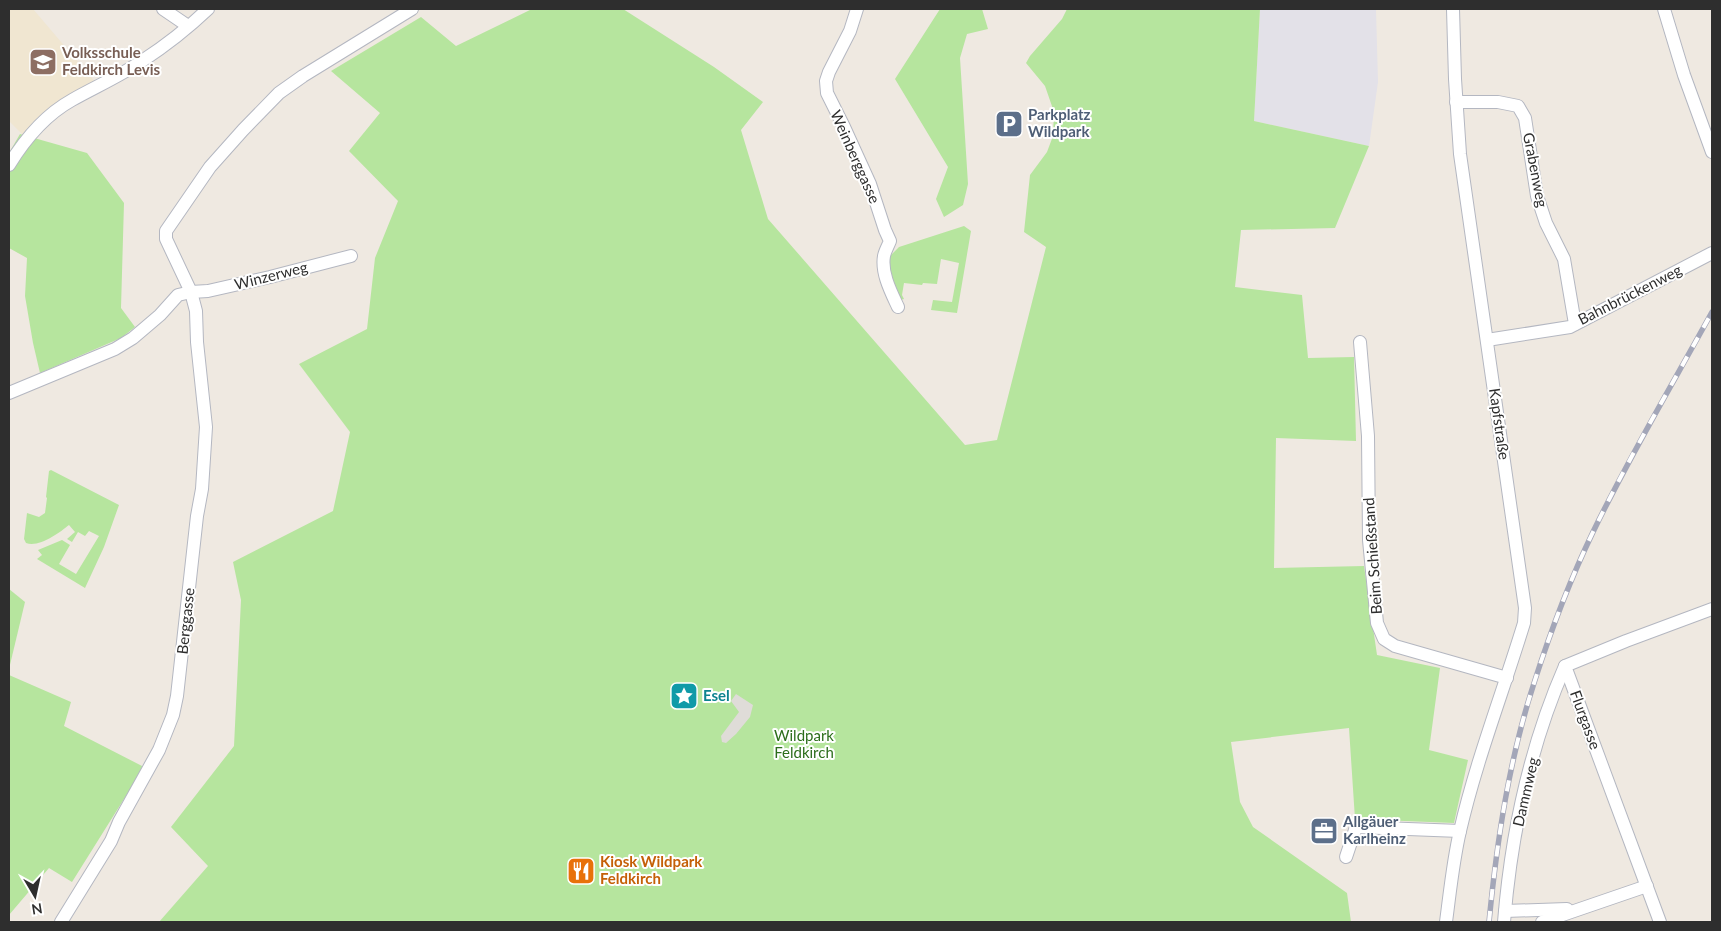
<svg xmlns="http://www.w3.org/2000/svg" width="1721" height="931" font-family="Lato,sans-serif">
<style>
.industrial{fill:#e3e1e8}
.education{fill:#f0e6d1}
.green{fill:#b6e59e}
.plaza{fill:#dfdcd8}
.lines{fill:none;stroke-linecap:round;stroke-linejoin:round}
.minor-casing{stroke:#b4b7c1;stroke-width:14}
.minor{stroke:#fff;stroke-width:12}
.rail-casing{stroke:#a3a6b8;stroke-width:5.5}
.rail{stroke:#fff;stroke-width:4;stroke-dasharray:11;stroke-linecap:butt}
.labels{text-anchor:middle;stroke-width:4;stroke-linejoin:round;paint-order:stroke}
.education-label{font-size:15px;font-weight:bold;fill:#785e54;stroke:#fff;text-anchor:start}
.service-label{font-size:15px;font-weight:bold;fill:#4e5e75;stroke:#fff;text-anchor:start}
.street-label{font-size:15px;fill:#2e2e2e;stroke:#fff}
.culture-label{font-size:15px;font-weight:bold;fill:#0d838f;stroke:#fff;text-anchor:start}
.park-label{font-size:15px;fill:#2c6e1b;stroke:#fff}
.food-label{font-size:15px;font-weight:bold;fill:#c56008;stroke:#fff;text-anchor:start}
</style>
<rect width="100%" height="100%" fill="#efe9e1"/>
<path class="industrial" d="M1260,9H1376L1378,82L1369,146L1254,121Z"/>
<path class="education" d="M9,9H33L96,83L24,136L9,121Z"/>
<g class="green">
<path d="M532,9H623L714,67L763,102L741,130L768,219L965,445L997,440L1046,247L1024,232L1030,175L1047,152L1053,136L1054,112L1045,86L1026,63L1030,56L1062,19L1067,9H1260L1254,121L1369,146L1335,228L1241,230L1235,287L1302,295L1308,358L1354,357L1356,441L1276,438L1274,568L1364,566L1377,655L1440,668L1429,750L1468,760L1454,823L1355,819L1349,728L1231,742L1240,802L1253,827L1347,893L1351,922H159L208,866L171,827L234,746L241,600L233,562L333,511L350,432L299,364L367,329L375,258L398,201L349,151L380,113L331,71L421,17L456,46Z"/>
<path d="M940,9H982L988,29L967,34L960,58L968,184L963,205L944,217L936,199L948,167L895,79Z"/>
<path d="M20,134L87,153L124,203L121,308L135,327L121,338L40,373L33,343L25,296L27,258L9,248V153Z"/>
<path d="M964,226L971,231L957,313L931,310L933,300L952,302L959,263L941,259L937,284L923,283L922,285L904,283L902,295L904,299L900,300L890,275V256L899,247Z"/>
<path d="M51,470L119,505L104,547L85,588L37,559L42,555L38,550L62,540L70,545L59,564L76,574L99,536L89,531L85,536L78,532L72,542L67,539L75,532L69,525C59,533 39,548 26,543L24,539L27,513L39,517L45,513L47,498L46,497L49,471Z"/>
<path d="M9,589L25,602L9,669Z"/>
<path d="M9,675L71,702L64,726L144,767L72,882L49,868L9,915Z"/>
</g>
<path class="plaza" d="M736,694L753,705L750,717L736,734L726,743L722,742L721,736L739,712L731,701Z"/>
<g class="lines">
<defs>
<g id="minor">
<path d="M163,9L188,26"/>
<path d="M857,9L850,31L829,72L826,81L827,93L844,127L870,184L885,230L890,241C888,246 885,251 884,256C881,273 891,292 898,307"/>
<path d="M1664,9L1684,75L1712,152"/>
<path d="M1456,102H1498L1518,106L1525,118L1537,196L1546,223L1564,259L1575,324"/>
<path d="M9,165C25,139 45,115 72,100C95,87 120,76 142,61C165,46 188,28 208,9"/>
<path d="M1487,340L1570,327L1712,253"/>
<path d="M1360,342L1368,436L1369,540L1377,623L1384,639L1395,646L1507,678"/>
<path d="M9,393L115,349L133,338L160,315L178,295L191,292L208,291L270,277L351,256"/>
<path d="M1346,857L1356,827L1460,831"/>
<path d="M1505,911L1567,909"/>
<path d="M61,922L111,841L119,822L159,750L173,715L177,696L197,516L202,489L206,427L197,342L196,311L191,292L166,239V231L210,167L243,130L279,93L303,76L412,9"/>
<path d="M1446,922C1450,892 1453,861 1460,831C1476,761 1503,692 1524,623L1525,608L1460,154L1455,79L1453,9"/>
<path d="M1504,922C1511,836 1530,746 1565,666"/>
<path d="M1542,922L1647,886"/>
<path d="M1660,922L1565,666L1626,641L1712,609"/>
</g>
</defs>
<use href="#minor" class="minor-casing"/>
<use href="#minor" class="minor"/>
<defs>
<path id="rail" d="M1489,922C1497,840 1509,759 1535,680C1551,630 1570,580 1593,532C1629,457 1672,385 1712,312"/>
</defs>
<use href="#rail" class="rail-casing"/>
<use href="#rail" class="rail"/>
</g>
<defs>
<symbol id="school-square" viewBox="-11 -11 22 22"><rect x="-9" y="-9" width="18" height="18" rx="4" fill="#8d6e63" stroke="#fff"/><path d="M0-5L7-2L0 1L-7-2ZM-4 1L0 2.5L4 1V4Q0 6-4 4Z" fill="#fff"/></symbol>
<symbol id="parking-square" viewBox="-11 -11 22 22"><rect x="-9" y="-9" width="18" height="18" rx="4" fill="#5c6f8a" stroke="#fff"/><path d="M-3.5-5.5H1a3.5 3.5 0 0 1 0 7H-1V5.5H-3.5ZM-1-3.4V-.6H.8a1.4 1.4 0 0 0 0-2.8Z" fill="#fff"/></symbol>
<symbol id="sight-square" viewBox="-11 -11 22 22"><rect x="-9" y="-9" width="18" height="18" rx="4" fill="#0f9aa8" stroke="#fff"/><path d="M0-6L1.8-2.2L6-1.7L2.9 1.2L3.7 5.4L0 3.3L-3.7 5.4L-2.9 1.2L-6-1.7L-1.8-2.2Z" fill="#fff"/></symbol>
<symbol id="office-square" viewBox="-11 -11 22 22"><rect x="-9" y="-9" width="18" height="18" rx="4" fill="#5c6f8a" stroke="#fff"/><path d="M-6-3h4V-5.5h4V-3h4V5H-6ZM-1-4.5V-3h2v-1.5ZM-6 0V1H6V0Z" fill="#fff"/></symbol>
<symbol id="restaurant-square" viewBox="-11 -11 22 22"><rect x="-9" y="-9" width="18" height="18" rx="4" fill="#e8710a" stroke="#fff"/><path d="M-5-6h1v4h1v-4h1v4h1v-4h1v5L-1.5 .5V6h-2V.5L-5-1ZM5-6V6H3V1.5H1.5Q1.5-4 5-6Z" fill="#fff"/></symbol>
</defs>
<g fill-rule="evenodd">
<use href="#school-square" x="27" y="46" width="32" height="32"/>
<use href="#parking-square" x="993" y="108" width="32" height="32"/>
<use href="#sight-square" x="668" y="680" width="32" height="32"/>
<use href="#office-square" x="1308" y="815" width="32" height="32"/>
<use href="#restaurant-square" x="565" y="855" width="32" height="32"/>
</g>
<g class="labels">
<g class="education-label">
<text x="62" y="58">Volksschule<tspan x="62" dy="17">Feldkirch Levis</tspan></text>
</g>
<g class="service-label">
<text x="1028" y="120">Parkplatz<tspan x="1028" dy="17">Wildpark</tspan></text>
<text x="1343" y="827">Allgäuer<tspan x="1343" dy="17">Karlheinz</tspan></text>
</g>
<g class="street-label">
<text transform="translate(855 157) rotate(66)" y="5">Weinberggasse</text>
<text transform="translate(1535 170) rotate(79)" y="5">Grabenweg</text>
<text transform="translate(271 276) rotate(-14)" y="5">Winzerweg</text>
<text transform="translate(1630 295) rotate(-27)" y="5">Bahnbrückenweg</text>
<text transform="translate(1499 424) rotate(82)" y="5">Kapfstraße</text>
<text transform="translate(1373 556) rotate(-94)" y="5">Beim Schießstand</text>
<text transform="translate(186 621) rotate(-84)" y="5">Berggasse</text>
<text transform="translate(1585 720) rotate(70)" y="5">Flurgasse</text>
<text transform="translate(1526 792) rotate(-77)" y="5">Dammweg</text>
</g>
<g class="culture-label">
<text x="703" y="701">Esel</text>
</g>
<g class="park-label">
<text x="804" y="741">Wildpark<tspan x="804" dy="17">Feldkirch</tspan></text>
</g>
<g class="food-label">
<text x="600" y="867">Kiosk Wildpark<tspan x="600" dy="17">Feldkirch</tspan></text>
</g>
</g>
<rect width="1721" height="931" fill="none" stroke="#2e2e2e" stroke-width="20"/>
<g transform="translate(35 896) rotate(171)" stroke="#ffffff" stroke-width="4" paint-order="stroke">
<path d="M0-4L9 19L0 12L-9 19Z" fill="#2e2e2e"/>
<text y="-8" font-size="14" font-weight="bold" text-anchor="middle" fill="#2e2e2e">N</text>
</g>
</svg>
